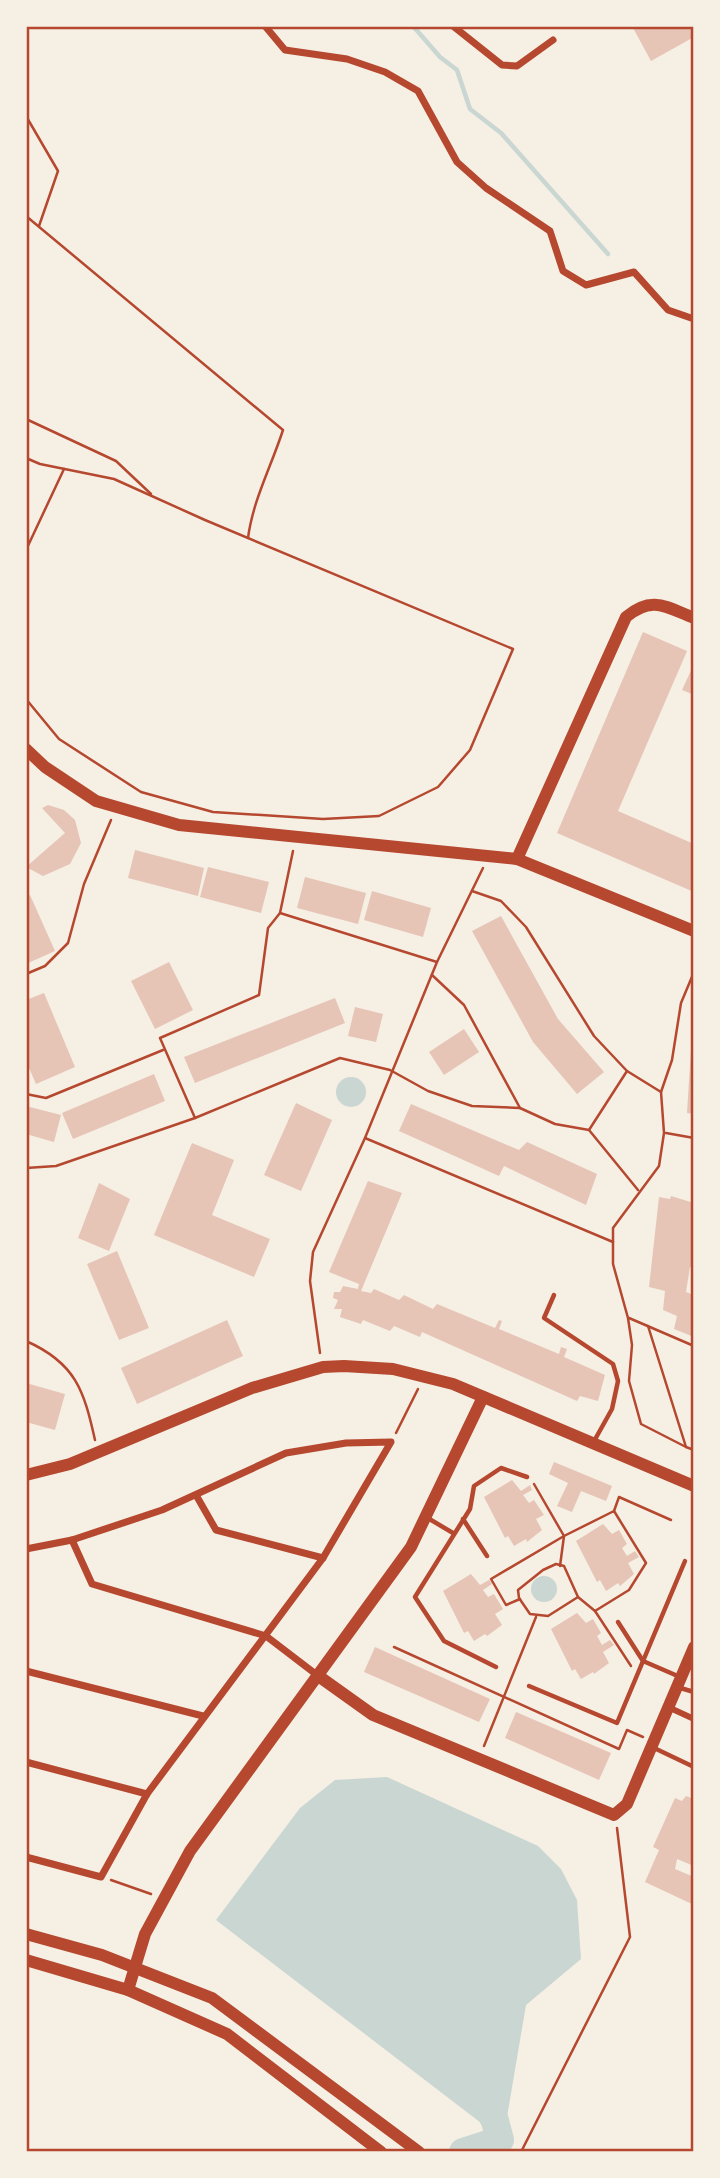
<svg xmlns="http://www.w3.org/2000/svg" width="720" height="2178" font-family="'Alegreya Sans',sans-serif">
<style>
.water{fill:#c9d6d2}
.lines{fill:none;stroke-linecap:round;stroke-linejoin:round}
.stream{stroke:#c9d6d2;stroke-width:4.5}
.river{stroke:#c9d6d2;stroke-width:28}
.building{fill:#e6c5b7}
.path{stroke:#b5482f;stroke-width:2.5}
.service{stroke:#b5482f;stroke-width:4.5}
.pedestrian{stroke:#b5482f;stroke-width:6}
.minor{stroke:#b5482f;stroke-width:7}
.tertiary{stroke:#b5482f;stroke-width:12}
.neatline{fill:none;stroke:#b5482f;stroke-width:2.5}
</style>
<rect width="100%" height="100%" fill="#f6efe4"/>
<g class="water">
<circle cx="351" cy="1092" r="15"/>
<circle cx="544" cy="1589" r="13"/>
<path d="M387,1777L538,1846L561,1869L577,1900L581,1959L526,2005L507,2117L485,2126L216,1920L300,1808L335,1780Z"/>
</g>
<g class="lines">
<path class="stream" d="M413,26L440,57L457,70L470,109L501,133L608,254"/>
<path class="river" d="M463,2152L500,2140L495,2121L478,2089"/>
</g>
<g class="building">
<path d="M632,26H694V37L651,61Z"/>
<path d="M643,632L687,651L618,811L694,844V892L557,833Z"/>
<path d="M694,664V695L682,690Z"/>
<path d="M48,805L64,810L75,820L81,843L70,864L43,876L26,867L65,833L42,808Z"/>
<path d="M135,850L204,868L198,896L128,878Z"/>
<path d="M208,867L269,882L261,913L200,897Z"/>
<path d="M305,877L366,893L358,924L297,908Z"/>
<path d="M372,891L431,908L423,937L364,920Z"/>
<path d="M30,895L55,951L26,964V897Z"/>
<path d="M501,916L558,1019L604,1072L577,1094L533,1042L472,931Z"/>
<path d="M169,962L193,1010L155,1029L131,981Z"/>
<path d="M44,993L75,1067L36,1084L26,1061V1000Z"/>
<path d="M335,998L345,1023L195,1083L184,1057Z"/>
<path d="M355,1007L383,1014L376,1042L348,1036Z"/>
<path d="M464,1029L479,1052L444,1075L429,1052Z"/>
<path d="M692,1034H694V1114L687,1113Z"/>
<path d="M154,1074L165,1101L73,1139L62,1113Z"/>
<path d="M296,1103L332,1120L301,1191L264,1175Z"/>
<path d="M411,1104L519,1150L527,1142L597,1174L586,1205L504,1166L499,1176L399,1131Z"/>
<path d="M26,1106L61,1115L54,1142L26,1134Z"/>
<path d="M192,1143L234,1160L212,1215L270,1239L254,1277L154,1235Z"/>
<path d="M368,1181L402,1193L361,1291L371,1293L374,1289L399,1300L404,1295L433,1309L437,1304L495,1328L499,1320L502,1321L499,1329L559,1354L561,1347L567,1349L564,1357L605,1375L598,1401L580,1396L577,1401L422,1332L420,1337L394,1326L390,1331L363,1320L361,1324L340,1317L342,1309H334L338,1300L333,1298L334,1292H340L343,1286L358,1289L359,1284L329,1272Z"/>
<path d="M99,1183L130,1199L109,1251L78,1238Z"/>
<path d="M671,1196L694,1203L691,1258L694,1259V1268L690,1267L686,1292L694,1295V1337L674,1329L677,1316L663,1310L665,1291L649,1287L659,1197L670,1199Z"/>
<path d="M117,1251L149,1328L119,1340L87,1264Z"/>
<path d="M227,1320L243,1356L137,1404L121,1368Z"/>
<path d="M26,1383L65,1394L55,1430L26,1422Z"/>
<path d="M554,1462L612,1486L606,1501L581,1491L572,1512L557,1506L568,1483L549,1474Z"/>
<path d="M512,1480L521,1491L530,1485L532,1490L523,1495L529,1503L534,1500L544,1515L536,1519L542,1530L527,1542L526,1539L514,1546L508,1536L505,1538L484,1497Z"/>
<path d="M603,1524L612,1534L619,1530L627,1544L622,1548L627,1556L635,1551L639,1557L628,1563L634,1574L620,1586L618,1583L606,1591L600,1580L597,1582L576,1541Z"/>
<path d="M471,1574L480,1585L489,1580L492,1584L483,1590L488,1597L494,1594L503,1609L495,1614L502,1625L487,1636L485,1634L474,1641L468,1631L464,1633L443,1591Z"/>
<path d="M577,1613L586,1623L593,1619L601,1633L597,1636L602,1645L610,1640L614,1645L603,1652L609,1663L594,1674L593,1672L581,1679L575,1669L572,1671L551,1629Z"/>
<path d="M375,1647L490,1699L479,1722L364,1672Z"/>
<path d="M516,1712L611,1753L599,1780L505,1738Z"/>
<path d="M686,1796L694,1799V1866L677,1859L675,1869L694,1877V1905L645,1882L659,1850L653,1847L675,1798L682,1801Z"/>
</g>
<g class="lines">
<g class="path">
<path d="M26,116L58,171L39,226"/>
<path d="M26,216L283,430C271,467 253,500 248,538"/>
<path d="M26,419L116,461L151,494"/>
<path d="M26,458L40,464L114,479L205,520L513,649L470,750L438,787L379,816L323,819L213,812L141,792L59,739L26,699"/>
<path d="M26,550L64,469"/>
<path d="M472,891L501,901L526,927L594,1036L627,1071L661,1092"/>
<path d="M280,913L437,962"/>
<path d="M26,974L45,966L68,943L84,884L111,820"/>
<path d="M432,975L464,1005L520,1108L555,1124L589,1130L638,1190"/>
<path d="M26,1094L46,1098L163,1050"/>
<path d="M195,1118L160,1038L259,995L268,928L280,913L293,851"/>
<path d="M589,1130L627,1071"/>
<path d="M666,1133L694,1138"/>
<path d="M365,1138L613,1242"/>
<path d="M26,1168L56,1166L195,1118L340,1058L390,1070L428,1091L472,1106L520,1108"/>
<path d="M629,1318L694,1346"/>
<path d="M648,1326L686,1447L694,1450"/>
<path d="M26,1341C76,1363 84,1391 95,1440"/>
<path d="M320,1353L310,1281L313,1252L365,1138L437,962L483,868"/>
<path d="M396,1433L418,1389"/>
<path d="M686,1447L641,1424L629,1381L632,1345L628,1318L613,1264V1228L659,1166L664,1133L661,1092L672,1060L681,1003L694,972"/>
<path d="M614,1511L619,1497L671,1520"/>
<path d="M556,1564L564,1566L578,1597L548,1616L530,1614L519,1598L518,1590L543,1570Z"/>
<path d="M560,1566L564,1536L614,1511L646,1563L629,1590L595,1611"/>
<path d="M578,1597L595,1611L631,1666"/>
<path d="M520,1599L506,1605L491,1579L564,1536L534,1484"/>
<path d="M394,1647L619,1749L627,1730L643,1737"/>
<path d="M484,1746L536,1617"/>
<path d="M111,1880L151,1894"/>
<path d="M521,2152L630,1937L617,1828"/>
</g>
<g class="service">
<path d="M554,1295L544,1318L613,1364L618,1381L612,1409L593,1443"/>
<path d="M426,1517L453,1533"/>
<path d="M463,1519L487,1556"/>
<path d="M618,1622L643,1661L680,1677"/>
<path d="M496,1667L444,1641L415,1597L470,1509L474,1486L501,1468L527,1477"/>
<path d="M529,1686L617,1723L685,1561"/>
<path d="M677,1687L694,1692"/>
<path d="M652,1747L694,1767"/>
</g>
<path class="pedestrian" d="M668,1707L694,1719"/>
<g class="minor">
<path d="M265,26L285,50L347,59L385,72L418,91L457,162L486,188L550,231L563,271L586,285L634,272L668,310L694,319"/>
<path d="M453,26L502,65L517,66L553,40"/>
<path d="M196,1495L216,1530L323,1558"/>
<path d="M72,1540L92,1584L266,1636L317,1675"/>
<path d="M26,1549L72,1540L162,1510L286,1453L346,1443L391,1442L323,1558L147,1794L101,1877L26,1857"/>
<path d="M26,1671L203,1716"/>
<path d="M26,1762L147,1794"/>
</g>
<g class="tertiary">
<path d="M26,749L45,767L96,801L179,825L517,859L694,931"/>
<path d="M517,859L626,617C652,595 666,607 694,618"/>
<path d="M26,1475L70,1464L252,1388L323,1367L344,1366L393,1369L453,1384L694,1486"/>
<path d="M317,1675L373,1715L614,1815L627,1804L694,1647"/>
<path d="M26,1934L102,1955L212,1998L419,2152"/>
<path d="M26,1960L128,1990L227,2034L381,2152"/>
<path d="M128,1990L145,1934L190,1851L411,1547L483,1397"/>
</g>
</g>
<rect width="720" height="2178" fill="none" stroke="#f6efe4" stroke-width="56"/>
<rect x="28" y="28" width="664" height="2122" class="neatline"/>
</svg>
